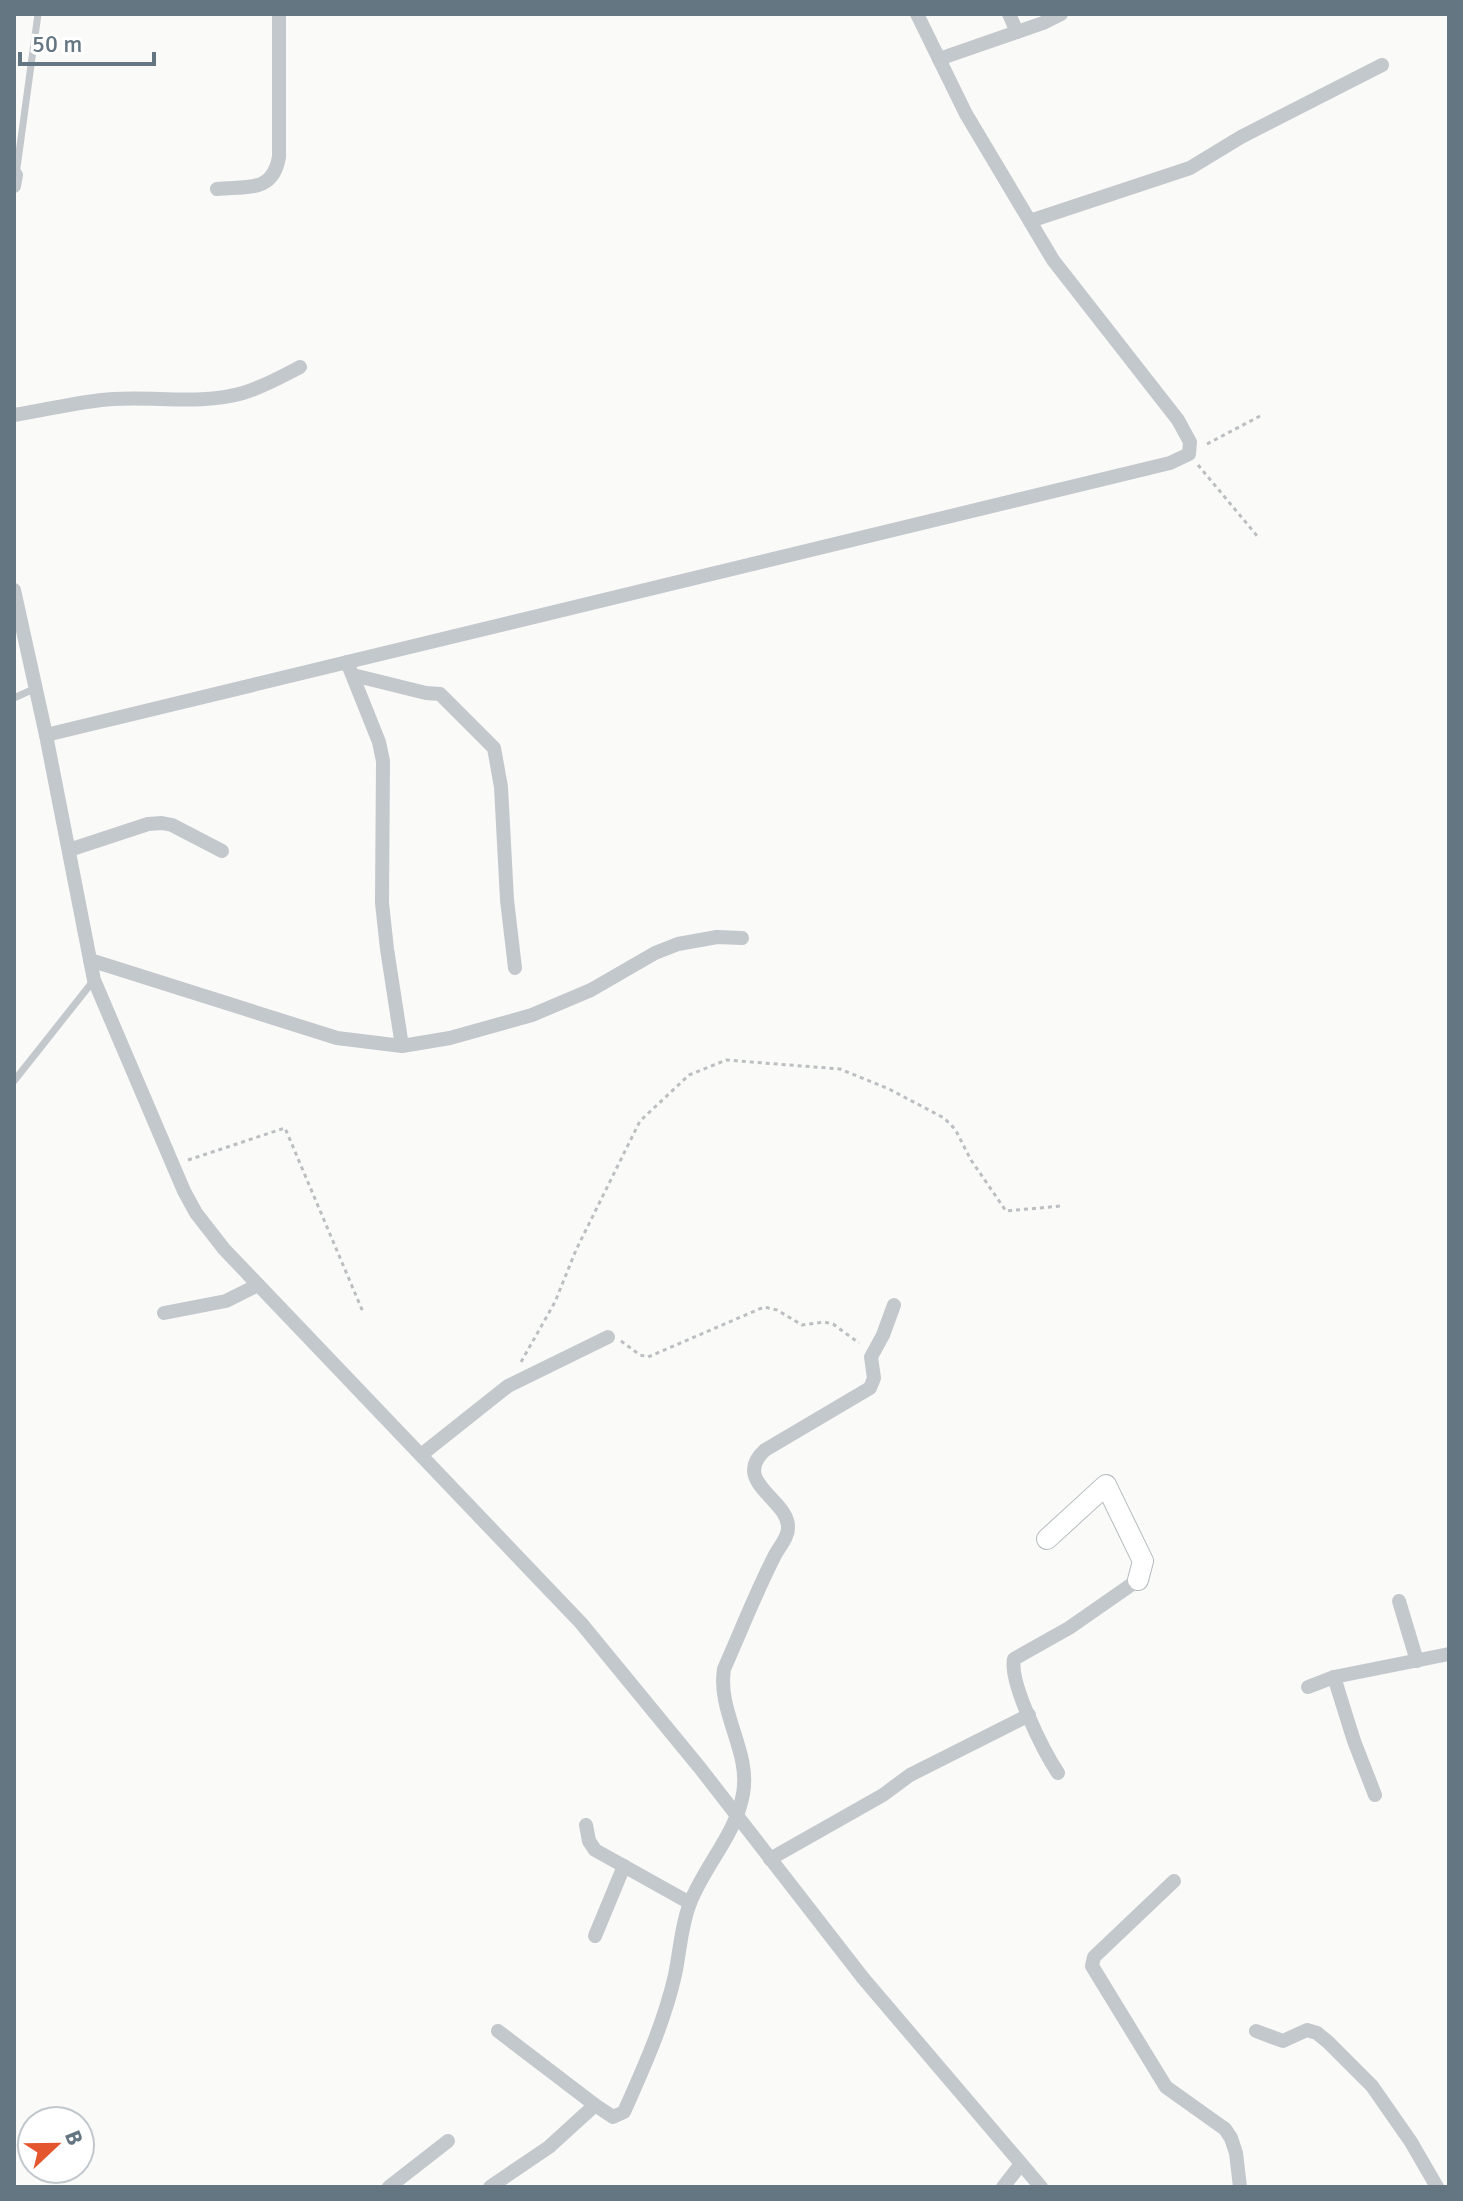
<svg xmlns="http://www.w3.org/2000/svg" width="1463" height="2201" font-family="Signika,sans-serif">
<style>
.lines{fill:none;stroke-linecap:round;stroke-linejoin:round}
.secondary-casing{stroke:#b3babf;stroke-width:22}
.path{stroke:#bbbfc2;stroke-width:3;stroke-dasharray:4 4;stroke-linecap:butt}
.service{stroke:#c3c8cc;stroke-width:7}
.minor{stroke:#c3c8cc;stroke-width:14}
.secondary{stroke:#fff;stroke-width:20}
</style>
<rect width="100%" height="100%" fill="#fafaf8"/>
<g class="lines">
<defs>
<path id="secondary" d="M1047,1539L1106,1485L1143,1561L1138,1580"/>
</defs>
<use href="#secondary" class="secondary-casing"/>
<g class="path">
<path d="M1207,444L1260,416"/>
<path d="M1198,465L1258,537"/>
<path d="M188,1160L285,1128L363,1312"/>
<path d="M621,1341L640,1355L648,1357L764,1307L777,1310L802,1325L824,1322L833,1324L859,1343"/>
<path d="M521,1362L555,1302L576,1250L640,1121L689,1075L726,1060L840,1069L889,1089L944,1118L955,1129L971,1160L1006,1211L1061,1206"/>
</g>
<g class="service">
<path d="M16,175L38,14"/>
<path d="M14,698L36,688"/>
<path d="M14,1081L94,980"/>
</g>
<g class="minor">
<path d="M1009,14L1017,32"/>
<path d="M939,59L1043,23L1061,14"/>
<path d="M14,186L16,175"/>
<path d="M217,189C247,186 273,193 279,157V14"/>
<path d="M1030,221L1190,168L1241,137L1382,65"/>
<path d="M14,415C47,410 80,401 113,399C155,396 201,405 243,393C263,387 281,377 300,367"/>
<path d="M14,590L46,735L94,980L184,1191L196,1213L224,1249L581,1623L700,1768L863,1978L1041,2187"/>
<path d="M347,662L379,742L383,761L382,903L387,949L402,1046"/>
<path d="M353,675L426,693L440,694L494,748L501,787L507,900L515,968"/>
<path d="M46,735L1170,463L1189,454L1190,442L1178,420L1053,260L966,114L917,14"/>
<path d="M69,850L148,824L162,823L172,825L222,851"/>
<path d="M90,960L337,1038L402,1046L450,1038L532,1015L591,990L655,953L678,944L717,937L742,938"/>
<path d="M164,1313L226,1301L258,1285"/>
<path d="M421,1455L508,1386L608,1337"/>
<path d="M1399,1601L1417,1661"/>
<path d="M1334,1677L1354,1741L1375,1795"/>
<path d="M1308,1687L1334,1677L1449,1654"/>
<path d="M1058,1773C1044,1752 1009,1683 1014,1659L1069,1628L1138,1580"/>
<path d="M586,1825L589,1841L595,1850L690,1903"/>
<path d="M770,1859L883,1795L910,1775L1029,1715"/>
<path d="M1174,1881L1094,1957L1092,1966L1166,2087L1225,2129L1231,2138L1236,2153L1240,2187"/>
<path d="M595,1936L624,1866"/>
<path d="M498,2031L595,2105"/>
<path d="M1256,2031L1283,2041L1307,2030L1317,2033L1328,2042L1372,2086L1411,2142L1437,2187"/>
<path d="M389,2187L448,2141"/>
<path d="M490,2187L549,2147L595,2105L613,2117L624,2112C644,2067 664,2023 675,1975C680,1951 681,1926 690,1903C705,1865 736,1834 743,1794C751,1751 717,1712 724,1669C741,1631 756,1592 775,1555C779,1547 788,1538 788,1528C790,1500 730,1482 765,1450L870,1388L874,1378L871,1357L883,1335L894,1305"/>
<path d="M1003,2187L1021,2164"/>
</g>
<use href="#secondary" class="secondary"/>
</g>
<rect width="1463" height="2201" fill="none" stroke="#657683" stroke-width="32"/>
<g transform="translate(56 2145) rotate(68)"><circle r="38" fill="#ffffff" stroke="#c1c8cd" stroke-width="2"/>
<path d="M0-6L14 30L0 20L-14 30Z" fill="#e4572e"/>
<text y="-12" font-size="22" font-weight="bold" text-anchor="middle" fill="#657683">B</text>
</g>
<path d="M20 52v12h134v-12" fill="none" stroke="#657683" stroke-width="4"/>
<text x="32" y="52" font-size="24" fill="#657683" stroke="#ffffff" stroke-width="6" paint-order="stroke">50 m</text>
</svg>
